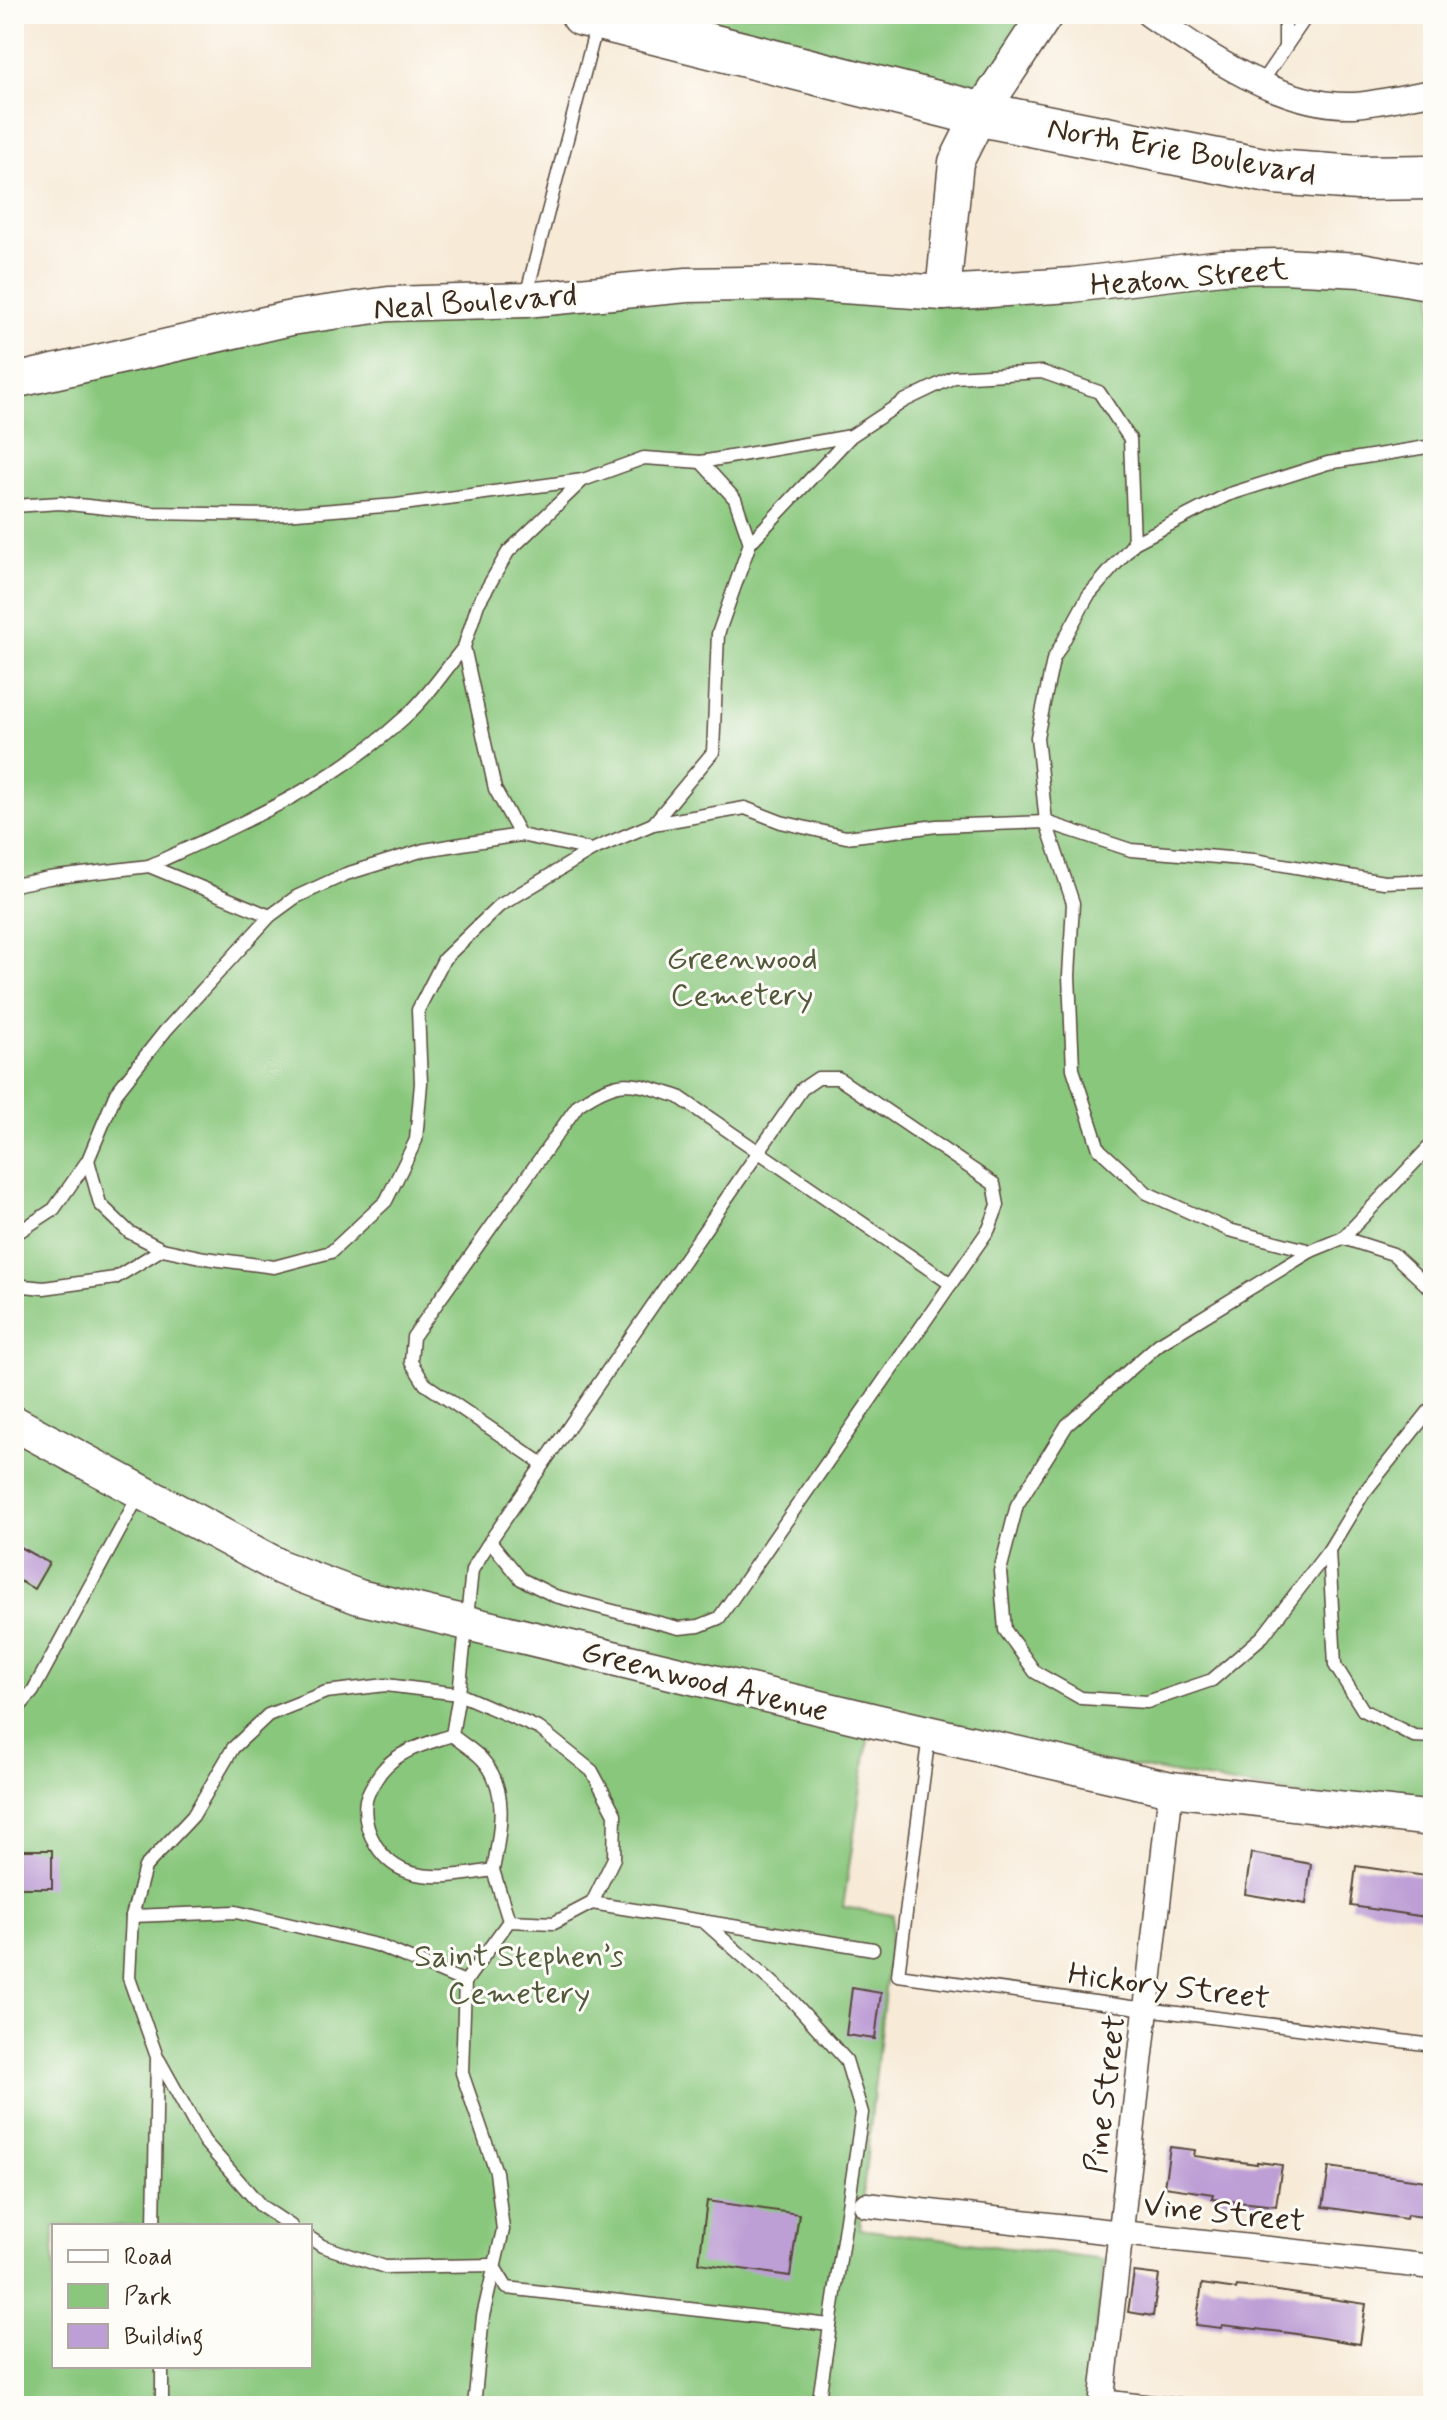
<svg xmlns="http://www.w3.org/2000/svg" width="1447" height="2420" font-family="Mynerve,sans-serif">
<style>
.green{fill:#89c77d;stroke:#62784e;stroke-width:2;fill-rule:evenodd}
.building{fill:#bd9ed5}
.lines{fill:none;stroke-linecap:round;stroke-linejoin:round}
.lane-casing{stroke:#57473a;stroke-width:15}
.street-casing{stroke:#57473a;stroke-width:27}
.secondary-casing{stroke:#57473a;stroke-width:37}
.highway-casing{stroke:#57473a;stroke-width:47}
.lane{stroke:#fff;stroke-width:12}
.street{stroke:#fff;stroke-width:24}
.secondary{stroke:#fff;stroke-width:34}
.highway{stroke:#fff;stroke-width:44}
.labels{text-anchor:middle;stroke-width:6;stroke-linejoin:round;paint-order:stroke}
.street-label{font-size:32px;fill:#3b2a1e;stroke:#fdfcf7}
.park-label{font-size:32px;fill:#52593a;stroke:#fdfcf7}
</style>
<rect width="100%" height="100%" fill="#fdfcf7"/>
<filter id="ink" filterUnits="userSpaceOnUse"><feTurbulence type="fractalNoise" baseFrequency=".0125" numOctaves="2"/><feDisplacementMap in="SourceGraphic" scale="16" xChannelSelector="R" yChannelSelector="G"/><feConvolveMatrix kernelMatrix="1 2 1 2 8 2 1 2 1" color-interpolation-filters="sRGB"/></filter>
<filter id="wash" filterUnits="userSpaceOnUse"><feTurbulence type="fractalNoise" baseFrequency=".006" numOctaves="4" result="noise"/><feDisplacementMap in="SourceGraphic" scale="32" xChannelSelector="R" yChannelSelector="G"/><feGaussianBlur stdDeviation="1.8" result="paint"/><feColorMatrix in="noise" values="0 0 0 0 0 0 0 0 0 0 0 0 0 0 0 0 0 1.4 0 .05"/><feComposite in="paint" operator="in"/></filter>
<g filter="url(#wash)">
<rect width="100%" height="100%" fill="#f7ead7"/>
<g class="green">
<path d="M583,14H1046L980,114Z"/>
<path d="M1222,267L1433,283V1819L871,1720L843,1907L893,1915L859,2229L1104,2260L1086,2406H14V381L291,318ZM54,2226H310V2366H54Z"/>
</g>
<g id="blocks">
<g class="building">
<path d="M14,1544L49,1563L34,1589L14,1578Z"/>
<rect x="14" y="1850" width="38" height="38"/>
<path d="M1251,1853L1311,1864L1306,1904L1245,1894Z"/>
<path d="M1356,1866L1433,1877V1918L1351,1906Z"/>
<path d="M852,1988L881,1993L875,2039L846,2035Z"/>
<path d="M1170,2147L1195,2150L1194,2156L1257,2164V2162L1282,2165L1276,2206L1212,2199L1213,2194L1164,2187Z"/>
<path d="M1329,2167L1433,2182V2218L1407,2215L1406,2219L1323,2207Z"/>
<path d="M707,2201L799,2214L790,2276L699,2263Z"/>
<path d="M1134,2272L1159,2275L1153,2316L1128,2312Z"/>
<path d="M1202,2284L1236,2289L1237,2286L1271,2290L1366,2304L1360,2344L1290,2333L1222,2325L1221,2328L1196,2325Z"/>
</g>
</g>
</g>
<g filter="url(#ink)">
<use href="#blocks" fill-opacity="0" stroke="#57473a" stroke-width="2"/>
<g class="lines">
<defs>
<g id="lane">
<path d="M1285,14V47"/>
<path d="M1261,83L1308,14"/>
<path d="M526,296L597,24"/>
<path d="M851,436L701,462L735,499L750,543L851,436L904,401L954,377L1042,372L1099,392L1130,439L1134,543"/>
<path d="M14,506L60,503L152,513L272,515L396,505L583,480"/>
<path d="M653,824L713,752L718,634L750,543"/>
<path d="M520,835L495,789L464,647L478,604L508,552L583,480L644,458L701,462"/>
<path d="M149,866C238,825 331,786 404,718C427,698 445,670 464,647"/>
<path d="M14,885L49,878L149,866L270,916"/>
<path d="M1433,1143L1343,1238L1393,1254L1433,1291"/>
<path d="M14,1235L54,1209L88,1160L116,1093L166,1030L270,916L296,897L346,874L424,850L520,835L592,850L653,824L745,808L781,822L846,837L937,826L1046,822L1131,850L1254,860L1384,882L1433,880"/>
<path d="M1343,1238L1311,1251L1159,1344L1067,1425L1017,1505L1000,1571L1005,1630L1035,1672L1081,1698L1147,1702L1212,1680L1263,1636L1329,1550L1363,1494L1433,1406"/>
<path d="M162,1249L205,1258L274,1267L331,1252L386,1201L416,1140L421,1083L418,1010L444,959L499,906L592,850"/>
<path d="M1311,1251L1229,1230L1147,1193L1099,1149L1073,1069L1069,976L1073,903L1046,822L1037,737L1053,660L1088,596L1134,543L1227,495L1328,463L1433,446"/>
<path d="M14,1285L44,1288L115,1278L162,1249L129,1232L100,1204L88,1160"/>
<path d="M543,1464L425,1384L411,1362L413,1337L578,1105C621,1075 633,1082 679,1097L951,1284"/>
<path d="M1329,1550L1335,1665L1363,1710L1414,1736L1433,1737"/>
<path d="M14,1713L33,1691L139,1495"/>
<path d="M452,1735C461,1743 474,1750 482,1759C510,1789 500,1834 493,1870C466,1874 438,1880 412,1873C382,1865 361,1831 366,1800C368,1792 376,1779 381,1772C398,1750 426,1744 452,1735L459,1694L472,1570L490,1541L802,1089L818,1078H838L994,1184L998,1205L989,1229L719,1618L699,1626L679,1628L555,1596L521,1579L490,1541"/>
<path d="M929,1735L898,1975L1146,2009L1433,2045"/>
<path d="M493,1870L509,1921L554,1923L592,1903L614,1858L615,1814L592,1771L540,1729L459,1694L386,1685L326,1692L268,1715L233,1748L193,1816L145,1867L132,1916L236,1912L377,1945L465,1982L509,1921"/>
<path d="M592,1903L873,1949"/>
<path d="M132,1916L129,1978L157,2057L154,2226"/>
<path d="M703,1921L790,1998L846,2060L862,2113L818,2406"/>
<path d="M465,1982L462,2073L496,2172L503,2230L483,2316L474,2406"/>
<path d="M159,2060L204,2141L261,2206L291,2226"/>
<path d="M310,2238L322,2246L385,2267L493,2265L507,2288L830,2325"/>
<path d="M1102,2396L1187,2406"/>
<path d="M162,2406V2366"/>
</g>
<g id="street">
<path d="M1148,14C1205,54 1281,108 1354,105C1380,103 1407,96 1433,92"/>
<path d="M866,2205L1433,2267"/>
<path d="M1101,2406L1171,1789"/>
</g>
<g id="secondary">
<path d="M943,293L956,162L980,114L1046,14"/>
<path d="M14,381L291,318L389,304L525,300L687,285L800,283L943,293L1072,285L1222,267L1283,266L1361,270L1433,283"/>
<path d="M14,1423L282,1568L359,1597L871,1720L1171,1789L1433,1819"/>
</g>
<path id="highway" d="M583,14L980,114L1182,154L1274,172L1358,178L1433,177"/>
</defs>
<use href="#lane" class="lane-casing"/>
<use href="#street" class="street-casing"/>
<use href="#secondary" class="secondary-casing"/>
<use href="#highway" class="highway-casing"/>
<use href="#lane" class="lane"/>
<use href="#street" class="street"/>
<use href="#secondary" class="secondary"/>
<use href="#highway" class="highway"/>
</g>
</g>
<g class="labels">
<g class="street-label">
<text transform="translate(1182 150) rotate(10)" y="11">North Erie Boulevard</text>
<text transform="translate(1189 276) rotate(-5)" y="11">Heaton Street</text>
<text transform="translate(475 301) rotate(-4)" y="11">Neal Boulevard</text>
<text transform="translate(705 1680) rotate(14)" y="11">Greenwood Avenue</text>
<text transform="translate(1169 1985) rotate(7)" y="11">Hickory Street</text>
<text transform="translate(1104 2094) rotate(-83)" y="11">Pine Street</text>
<text transform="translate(1224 2212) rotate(6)" y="11">Vine Street</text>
</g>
<g class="park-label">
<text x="742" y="968">Greenwood<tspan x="742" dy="37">Cemetery</tspan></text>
<text x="519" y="1966">Saint Stephen’s<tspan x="519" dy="37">Cemetery</tspan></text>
</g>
</g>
<rect width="1447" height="2420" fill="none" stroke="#fdfcf7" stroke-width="48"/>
<rect x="52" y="2224" width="260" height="144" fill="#fdfcf7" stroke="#afa8a0" stroke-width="2"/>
<rect x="68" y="2250" width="40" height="12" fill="#ffffff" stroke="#afa8a0" stroke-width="2"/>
<text x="124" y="2264" font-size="24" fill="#3b2a1e">Road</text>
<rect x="68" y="2284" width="40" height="24" fill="#89c77d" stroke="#afa8a0" stroke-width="2"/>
<text x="124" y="2304" font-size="24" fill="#3b2a1e">Park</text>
<rect x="68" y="2324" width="40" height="24" fill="#bd9ed5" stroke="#afa8a0" stroke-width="2"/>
<text x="124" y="2344" font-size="24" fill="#3b2a1e">Building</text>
</svg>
